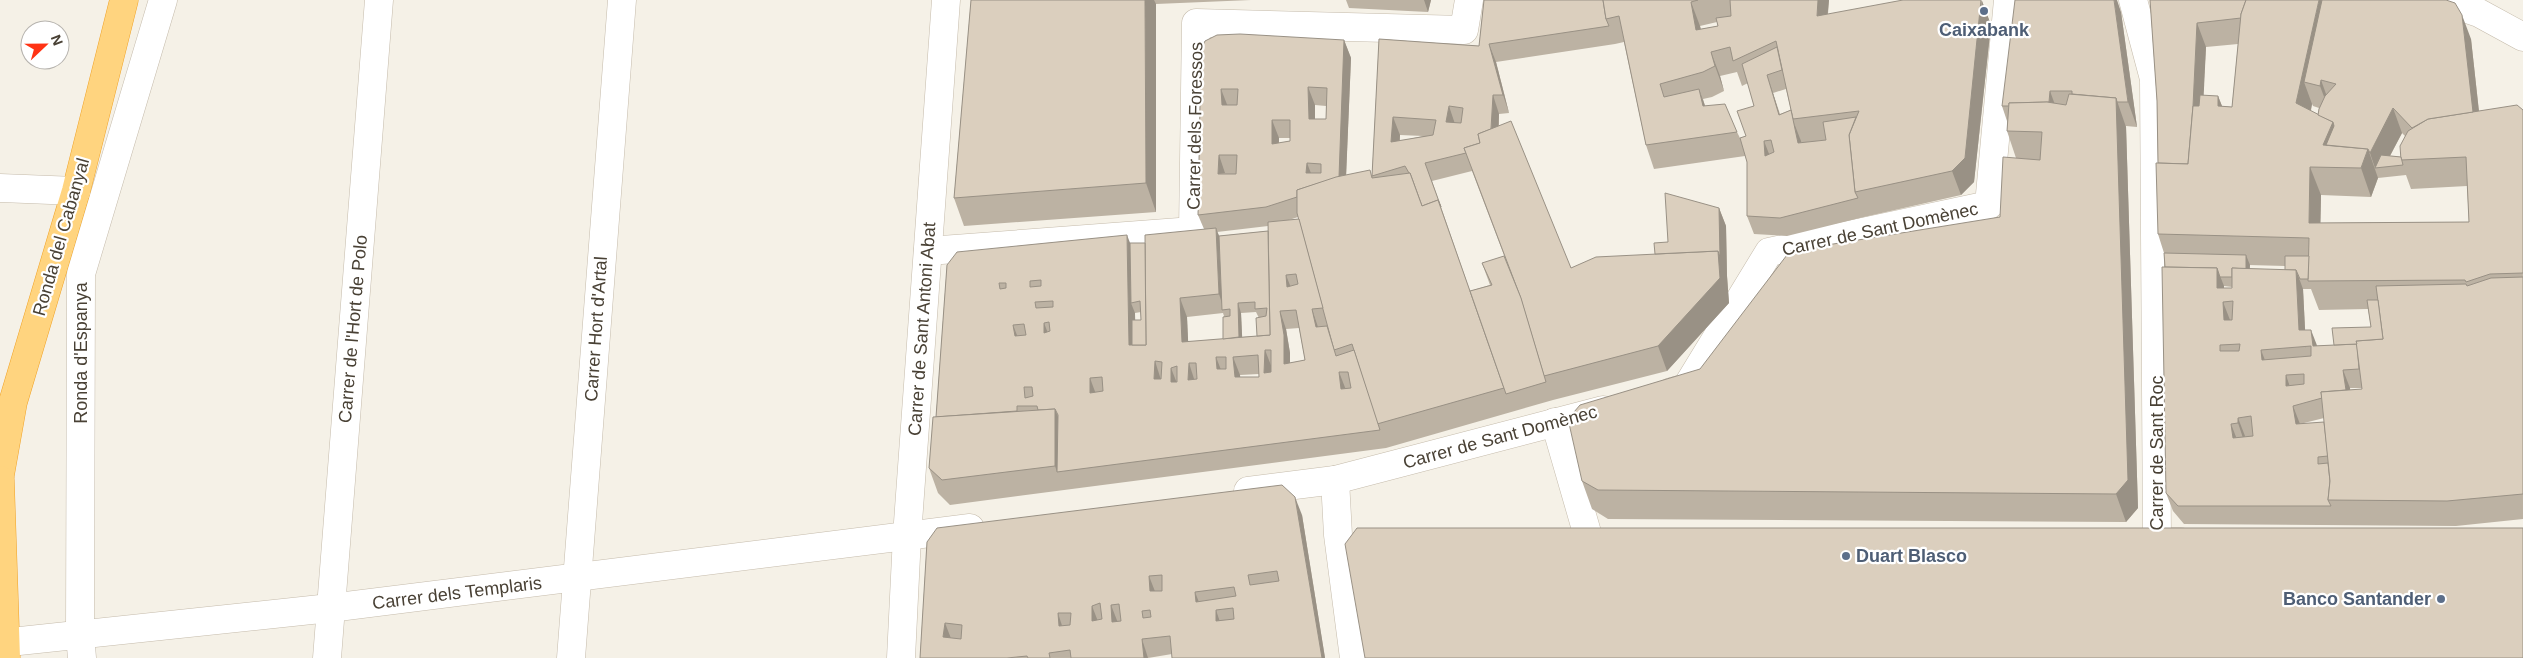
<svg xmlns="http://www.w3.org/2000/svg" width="2523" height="658" font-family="Arial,sans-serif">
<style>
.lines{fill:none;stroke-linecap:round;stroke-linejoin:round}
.pedestrian-casing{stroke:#c5bbab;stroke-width:29}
.minor-casing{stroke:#c5bbab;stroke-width:29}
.trunk-casing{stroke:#f0a226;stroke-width:29}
.pedestrian{stroke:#fff;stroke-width:28}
.minor{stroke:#fff;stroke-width:28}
.trunk{stroke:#ffd47f;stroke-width:28}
.wall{fill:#bcb2a3;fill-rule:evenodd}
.shaded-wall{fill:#999185}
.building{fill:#dbcfbe;stroke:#999185;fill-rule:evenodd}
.service-dot{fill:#5c6f8a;stroke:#fff;stroke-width:2}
.labels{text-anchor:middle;stroke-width:4.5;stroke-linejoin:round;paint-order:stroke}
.service-label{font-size:18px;font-weight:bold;fill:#4e5e75;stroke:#fff}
.street-label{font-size:18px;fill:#494135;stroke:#fff}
</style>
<rect width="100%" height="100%" fill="#f5f1e7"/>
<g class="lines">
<defs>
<path id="pedestrian" d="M1555,422L1590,543H1567"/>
<g id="minor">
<path d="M2133,0L2154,79L2157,542H2181"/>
<path d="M2441,0L2479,13L2523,37"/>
<path d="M0,188L76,191"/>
<path d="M928,251L1193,231L1196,23L1464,30L1469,0"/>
<path d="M1671,392L1686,388L1769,252L1989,205L2008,0"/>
<path d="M1335,480L1338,535L1354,658"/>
<path d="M1248,491L1335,480L1603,410"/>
<path d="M0,643L330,608L970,528"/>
<path d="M82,658L80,635L81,274L163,0"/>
<path d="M327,658L379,0"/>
<path d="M571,658L622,0"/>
<path d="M901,658L907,536L946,0"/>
</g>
<g id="trunk">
<path d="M0,475L13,402L76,191L124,0"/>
<path d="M0,480L6,658"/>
</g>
</defs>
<use href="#pedestrian" class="pedestrian-casing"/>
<use href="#minor" class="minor-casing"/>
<use href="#trunk" class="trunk-casing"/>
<use href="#pedestrian" class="pedestrian"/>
<use href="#minor" class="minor"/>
<use href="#trunk" class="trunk"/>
</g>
<g class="wall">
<path d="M971,0H1251L1156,4V212L964,226L954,198Z"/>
<path d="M1346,0H1431L1428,12L1349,8Z"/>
<path d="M1484,0H1829L1828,14L1982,1L1991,25L1974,182L1961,195L1864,217L1787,236L1754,234L1747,216V162L1745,156L1654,169L1646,145L1624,42L1615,44L1496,62L1509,113L1499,114V126L1571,268L1655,254L1668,242L1719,208L1726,226L1727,276L1729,303L1667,371L1553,400L1386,448L950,505L938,493L929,468L936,417L947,265L1130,243H1145L1204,229L1198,215L1201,49L1344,40L1351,58L1346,175L1372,176L1379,39L1479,46ZM1717,22L1718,26L1701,29L1700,26ZM1737,72L1742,86L1748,83L1754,106L1746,136L1740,138L1737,132L1705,106L1703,99L1712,97L1724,91L1720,76ZM1786,89L1791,110L1780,114L1773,93ZM1315,105L1326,106V119H1315ZM1400,135L1423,136L1400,141ZM1279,138H1290V141L1279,143ZM1472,171L1510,271L1482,263L1490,285L1470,291L1432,181ZM1298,217L1299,219L1289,220ZM1268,226V231L1219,236L1217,232ZM1141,312V320H1135V313ZM1256,312L1259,318L1257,336L1242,337L1241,313ZM1223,313L1224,316L1223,339L1188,342L1187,317ZM1299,328L1305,360L1290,363V353L1286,329ZM1259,374V377H1240V375Z"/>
<path d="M2150,0L2471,39L2479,111L2523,110V519L2456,526L2184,524L2173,511L2166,493L2164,253L2158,234V163L2157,101ZM2238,44L2232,107L2222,106L2218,96H2203L2206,47ZM2312,104L2313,106L2319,108L2318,115L2311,111ZM2402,133L2405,136L2401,157L2390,156ZM2406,175L2411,189L2467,186L2469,222L2320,223L2321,195L2371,197L2378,178ZM2249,265L2285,266V270L2249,269ZM2224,286L2232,287V288H2224ZM2303,289H2311L2319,310L2368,309L2371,327L2334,345L2317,346L2305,330ZM2350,388H2362V389L2350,390ZM2324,418V422L2300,424Z"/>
<path d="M2121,12L2137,127L2126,126L2138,508L2126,522L1608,519L1592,509L1582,481L1700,369L2000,217L2016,158L2007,131V121L2002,106Z"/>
<path d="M1302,515L1325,658L1172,654L1148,658H920L927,542Z"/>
</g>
<g class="shaded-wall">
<path d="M1145,0H1154L1156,4V212L1146,183Z"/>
<path d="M1424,0H1431L1428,12Z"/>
<path d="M1818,0H1829L1825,40L1817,16Z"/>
<path d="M2114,0H2117L2121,12L2137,127L2128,102Z"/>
<path d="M2319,0H2336L2304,82L2312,104L2306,132L2296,103Z"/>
<path d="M1982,1L1991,25L1974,182L1961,195L1952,171Z"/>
<path d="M1691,2L1700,26L1705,54L1696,30Z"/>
<path d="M2462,15L2471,39L2482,140L2473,116Z"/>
<path d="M2197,23L2206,47L2199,192L2190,168Z"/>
<path d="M1344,40L1351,58L1345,202L1338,184Z"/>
<path d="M1489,44L1496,62L1509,113L1503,95Z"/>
<path d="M1711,52L1720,76L1724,91L1715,66Z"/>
<path d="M1767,75L1773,93L1785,133L1779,115Z"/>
<path d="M2321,80L2330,105L2329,110L2320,86Z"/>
<path d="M1308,87L1315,105V137L1309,119Z"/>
<path d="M1221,89L1228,107L1222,105Z"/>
<path d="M1699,89L1708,114L1703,106Z"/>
<path d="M2050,91L2059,116L2049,106Z"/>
<path d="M1493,95L1499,114L1497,154L1491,136Z"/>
<path d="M2218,96L2229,124L2218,106Z"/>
<path d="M2116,98L2126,127L2138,508L2126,522L2116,494Z"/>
<path d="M1449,106L1455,124L1446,122Z"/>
<path d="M2393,108L2402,133L2384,167L2375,168L2370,153Z"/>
<path d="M1393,117L1400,135L1398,160L1391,142Z"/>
<path d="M1272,120L1279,138L1278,162L1272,144Z"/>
<path d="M2333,122L2343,151L2323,145Z"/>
<path d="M1794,123L1801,141L1805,161L1798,143Z"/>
<path d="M1764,141L1771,159L1765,156Z"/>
<path d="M2368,149L2378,178L2371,197L2361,168Z"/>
<path d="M1219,155L1225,173L1218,174Z"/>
<path d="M1307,163L1314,181L1306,173Z"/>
<path d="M2310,167L2321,195L2320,252L2309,223Z"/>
<path d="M1719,208L1726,226L1727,276L1729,303L1667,371L1658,346L1718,251Z"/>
<path d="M1216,228L1223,246L1224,310L1219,294Z"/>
<path d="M1127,235L1134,253L1131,303L1135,313L1136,353L1129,345Z"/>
<path d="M2246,255L2250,265L2249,287L2246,277Z"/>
<path d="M2217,268L2224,286L2223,306L2217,288Z"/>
<path d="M2296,270L2303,289L2306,348L2299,330Z"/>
<path d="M1286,275L1293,293L1287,287Z"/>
<path d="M1180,298L1187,317L1189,360L1182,342Z"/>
<path d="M2223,302L2230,320V339L2224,320Z"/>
<path d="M1238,303L1241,313L1243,355L1239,345Z"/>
<path d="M1312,309L1318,327H1316Z"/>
<path d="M1280,311L1286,329L1290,353V382L1284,364Z"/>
<path d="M1044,323L1051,341L1044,333Z"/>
<path d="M1013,325L1020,343L1015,336Z"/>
<path d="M2311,330L2318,348L2313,346Z"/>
<path d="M1265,350L1272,368L1271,391L1264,373Z"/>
<path d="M2261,350L2268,368L2262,360Z"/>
<path d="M1216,357L1223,375L1217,369Z"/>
<path d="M1233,357L1240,375L1242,395L1235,377Z"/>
<path d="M1155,361L1161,380L1154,379Z"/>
<path d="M1189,363L1195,382L1188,380Z"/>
<path d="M1171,368L1178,386L1171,382Z"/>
<path d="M2343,370L2350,388L2353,415L2347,396Z"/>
<path d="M1339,372L1346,390L1341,389Z"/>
<path d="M2286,375L2292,393L2286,386Z"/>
<path d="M1090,378L1097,397L1090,393Z"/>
<path d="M2293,406L2300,424H2296Z"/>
<path d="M1055,409L1064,433L1057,472L1055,466Z"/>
<path d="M2238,418L2245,436L2244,441L2238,423Z"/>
<path d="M2231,424L2238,442L2233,438Z"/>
<path d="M1295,497L1302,515L1325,658H1322Z"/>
<path d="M1149,576L1156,594L1150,591Z"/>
<path d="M1195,592L1202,610L1196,602Z"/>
<path d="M1111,605L1118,623L1112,622Z"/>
<path d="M1092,606L1099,624L1092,621Z"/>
<path d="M1216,610L1222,628L1216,621Z"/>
<path d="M1058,613L1064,632L1059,626Z"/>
<path d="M945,623L952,641L943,637Z"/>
<path d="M1142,639L1148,658H1144Z"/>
</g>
<g class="building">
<path d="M971,0H1145L1146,183L954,198Z"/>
<path d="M1484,0H1603L1606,19L1609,26L1489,44L1503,95H1493L1491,129L1478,134L1480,143L1464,148L1466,153L1425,163L1441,207L1438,200L1422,206L1410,173H1409L1405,166L1372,176L1379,39L1479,46ZM1449,106L1463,108L1461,123L1446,122ZM1393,117L1436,120L1433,135L1391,142Z"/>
<path d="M1603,0H1698L1691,2L1696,30L1718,26L1716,18L1731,16L1730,0H1818L1817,16L1903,0H1981L1965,158L1952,171L1855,192L1849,135L1859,111L1793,119L1776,41L1733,61L1730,47L1711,52L1715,66L1703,72L1660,84L1664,97L1699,89L1703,106L1725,104L1737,132L1646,145L1619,16L1606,19Z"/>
<path d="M2015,0H2114L2128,102H2117L2116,98L2072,94V91H2050L2049,102L2009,103V106H2002Z"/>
<path d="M2150,0H2246L2241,14V18L2197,23L2193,106L2188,164L2158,163L2157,101Z"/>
<path d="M2246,0H2319L2296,103L2333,122L2323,145L2368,149L2361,168L2310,167L2309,223L2469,222L2466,157L2401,160L2400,146L2408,131L2428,119L2517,105L2523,110V273L2490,274L2466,282L2465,280L2308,281L2309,238L2158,234L2156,163L2188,164L2193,106H2199L2200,95L2218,96V106L2232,107L2241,14Z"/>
<path d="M2322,0H2446L2455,3L2462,15L2473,112L2428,119L2412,128L2393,108L2370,153L2368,149L2326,145L2334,126L2333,122L2318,115L2319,109L2325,96L2336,84L2321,80L2320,86L2304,82Z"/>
<path d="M1240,34L1344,40L1339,177L1297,190V197L1266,207L1198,215L1201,49L1205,41L1217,35ZM1308,87L1327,88L1326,119H1309ZM1221,89H1238L1237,105H1222ZM1272,120H1290V141L1272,144ZM1219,155H1237L1236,174H1218ZM1307,163L1321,164V173H1306Z"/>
<path d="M1777,47L1782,70L1767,75L1779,115L1791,110L1798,143L1826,140L1823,122L1856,117L1849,135L1855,192L1858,198L1780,218L1747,216V162L1740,138L1746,136L1737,111L1754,106L1742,64ZM1771,140L1774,152L1765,156L1764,141Z"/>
<path d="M2069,94L2116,98L2128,480L2116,494L1598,490L1582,481L1568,419L1580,405L1700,369L1790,251L2000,217L2003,157L2040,160L2042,132L2007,131L2009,103L2047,102L2066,105Z"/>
<path d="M1511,121L1571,268L1596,257L1718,251L1720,278L1658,346L1544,376L1520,296L1464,148L1480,143L1478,134Z"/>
<path d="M2381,155L2401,157L2403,165L2375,168Z"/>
<path d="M1370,170L1372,178L1410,173L1422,206L1438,200L1504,388L1377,424L1352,344L1334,350L1297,213V190L1336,177Z"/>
<path d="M1665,193L1719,208L1720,257L1718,251L1655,254L1654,243L1668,242Z"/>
<path d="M1299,219L1323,308L1312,309L1316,327L1327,326L1336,356L1354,350L1380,430L1057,472L1058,415L1055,409L1038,410L1037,406H1017V411L936,417L947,265L957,252L1127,235L1129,345H1146L1145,235L1216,228L1219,294L1180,298L1182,342L1270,335L1268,222ZM1296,274L1298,284L1287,287L1286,275ZM1041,280V286L1030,287V281ZM999,283H1006V288L1000,289ZM1053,301V307L1036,308L1035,302ZM1296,310L1305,360L1284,364V335L1280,311ZM1049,322L1050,331L1044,333V323ZM1024,324L1026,335L1015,336L1013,325ZM1265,350H1271V372L1264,373ZM1258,355L1259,377H1235L1233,357ZM1216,357H1226V369H1217ZM1155,361L1162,362L1161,379H1154ZM1189,363H1196L1197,379L1188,380ZM1177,366V382H1171V368ZM1339,372H1348L1351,388L1341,389ZM1102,377L1103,391L1090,393V378ZM1024,387H1032L1033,396L1025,398Z"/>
<path d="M1268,231L1270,335L1257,336L1256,318L1266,316L1267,308L1255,309V302L1238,303L1239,337L1223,339V317L1230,316V309L1222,310L1219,236Z"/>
<path d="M1130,243H1145L1146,345H1132V320H1141L1140,301L1131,303Z"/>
<path d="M2164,253L2246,255V269L2232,268V277H2220L2217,268L2165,267Z"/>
<path d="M1504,256L1521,298L1546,382L1506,394L1470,291L1492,285L1482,263Z"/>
<path d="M2285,256H2309L2308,279H2300L2296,270H2285Z"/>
<path d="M2162,267L2217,268V288H2232V268L2296,270L2299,330H2311L2313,346L2357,344L2359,369L2343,370L2346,390L2321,392L2322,398L2293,406L2296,424L2324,422L2328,456L2318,457V464L2328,463L2330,481L2328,500L2331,506H2178L2166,493ZM2233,301L2232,320H2224L2223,302ZM2240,344L2239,351H2220V345ZM2311,346V356L2262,360L2261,350ZM2304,374V384L2286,386V375ZM2251,416L2253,436L2233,438L2231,424L2238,423V418Z"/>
<path d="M2523,277V494L2447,501L2328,500L2330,481L2321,392L2362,389L2356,341L2383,339L2376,286L2466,284L2467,286L2491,278Z"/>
<path d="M2367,300H2378L2383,339L2356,341L2357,344L2334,345L2332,328L2371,327Z"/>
<path d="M1055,409V466L942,480L929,468L933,417Z"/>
<path d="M1282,485L1295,497L1322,658H1172L1170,636L1142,639L1144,658H1071L1070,650L1049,653L1050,658H1028L1027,656L1007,658H920L927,542L937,528ZM1277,571L1279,581L1250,585L1248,575ZM1162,575V591H1150L1149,576ZM1234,587L1236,596L1196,602L1195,592ZM1100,603L1102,619L1092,621V606ZM1119,604L1121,621L1112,622L1111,605ZM1233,608L1234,619L1216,621V610ZM1150,610L1151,617L1143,618L1142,611ZM1058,613H1071L1070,625L1059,626ZM945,623L962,625L961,639L943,637Z"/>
<path d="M1357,528H2523V658H1365L1345,544Z"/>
</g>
<g class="service-dot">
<circle cx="1984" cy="11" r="5"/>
<circle cx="1846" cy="556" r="5"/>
<circle cx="2441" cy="599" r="5"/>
</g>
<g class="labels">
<g class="service-label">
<text x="1984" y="36">Caixabank</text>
<text x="1856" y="562" text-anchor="start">Duart Blasco</text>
<text x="2431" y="605" text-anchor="end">Banco Santander</text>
</g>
<g class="street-label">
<text transform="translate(1195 126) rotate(-89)" y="6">Carrer dels Foressos</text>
<text transform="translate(1880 229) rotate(-12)" y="6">Carrer de Sant Domènec</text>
<text transform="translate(61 237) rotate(-74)" y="6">Ronda del Cabanyal</text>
<text transform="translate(353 329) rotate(-85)" y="6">Carrer de l'Hort de Polo</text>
<text transform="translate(596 329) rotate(-86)" y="6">Carrer Hort d'Artal</text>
<text transform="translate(922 329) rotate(-86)" y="6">Carrer de Sant Antoni Abat</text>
<text transform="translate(81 353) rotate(-90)" y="6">Ronda d'Espanya</text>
<text transform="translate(1500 437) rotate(-15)" y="6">Carrer de Sant Domènec</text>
<text transform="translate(2157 453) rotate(-90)" y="6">Carrer de Sant Roc</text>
<text transform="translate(457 593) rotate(-7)" y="6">Carrer dels Templaris</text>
</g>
</g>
<g transform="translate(45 45) rotate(68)"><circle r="24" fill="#ffffff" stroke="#b6b3ae"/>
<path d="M0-4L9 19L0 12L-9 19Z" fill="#ff3314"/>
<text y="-8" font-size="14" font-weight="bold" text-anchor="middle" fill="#494135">N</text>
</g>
</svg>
